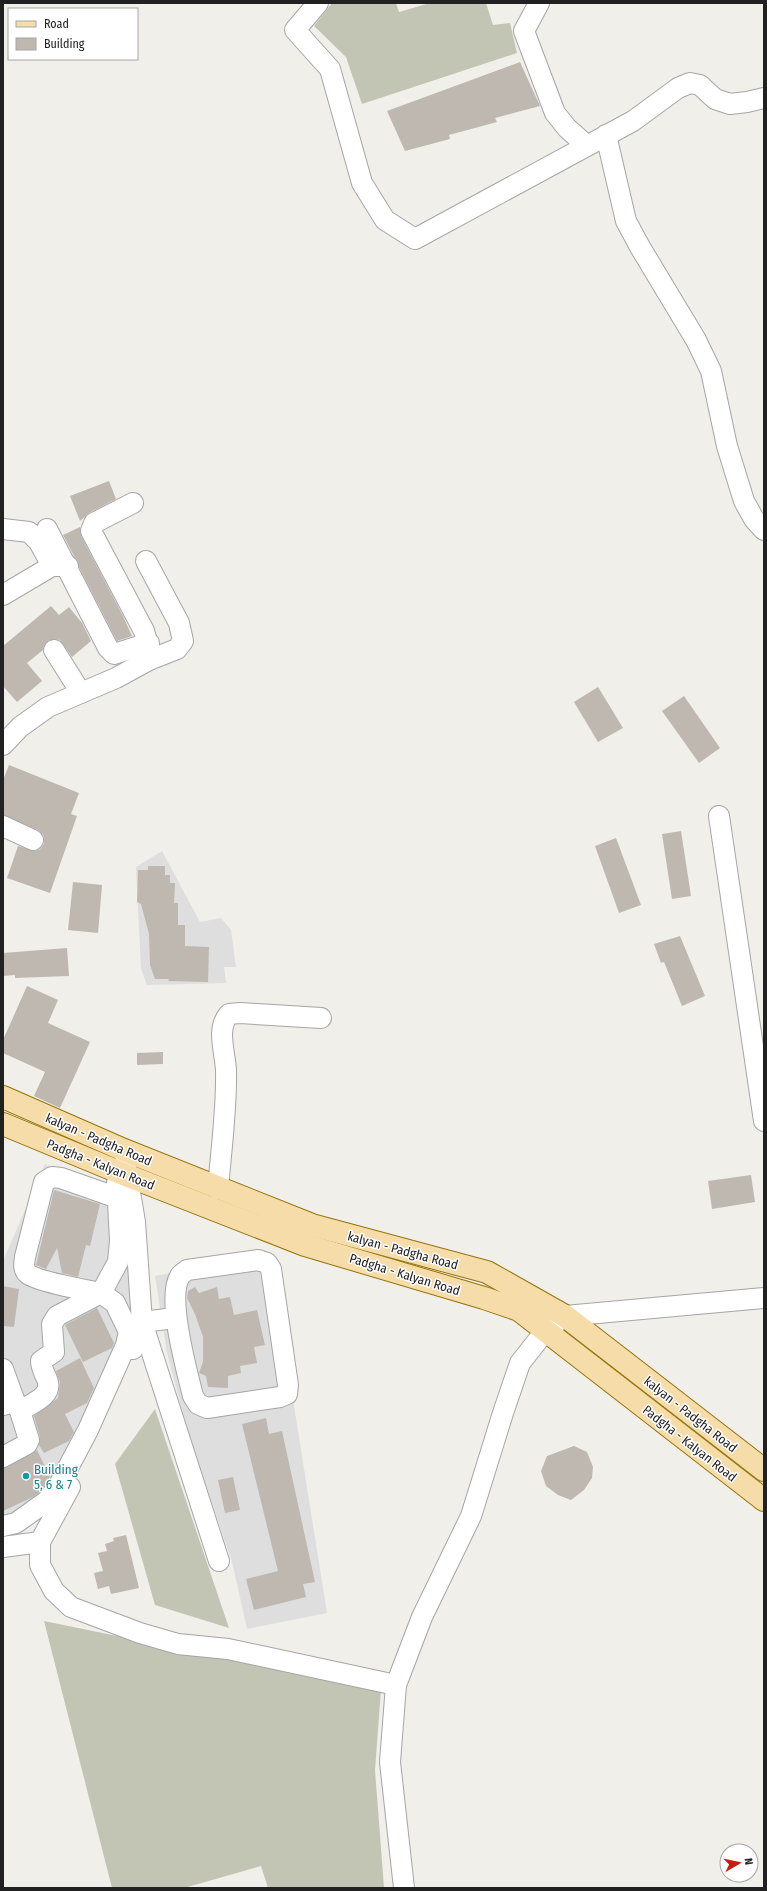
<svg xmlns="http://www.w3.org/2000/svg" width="767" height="1891" font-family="'Fira Sans Condensed',sans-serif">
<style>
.residential{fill:#dfdede}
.construction{fill:#c3c5b4}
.building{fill:#beb8b1}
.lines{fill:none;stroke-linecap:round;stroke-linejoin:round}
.minor-casing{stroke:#a5a5a5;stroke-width:22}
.major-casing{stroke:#94740b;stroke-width:24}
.minor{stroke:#fff;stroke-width:20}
.major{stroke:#f6dca8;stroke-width:22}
.culture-dot{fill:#0f9aa8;stroke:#fff;stroke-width:1.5}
.labels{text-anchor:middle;stroke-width:3;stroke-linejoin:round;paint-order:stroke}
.street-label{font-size:13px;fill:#212121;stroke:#fff}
.culture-label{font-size:13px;fill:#0d838f;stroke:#fff;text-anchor:start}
</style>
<rect width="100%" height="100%" fill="#f1efe9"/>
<g class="residential">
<path d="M162,851L200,922L221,918L231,930L236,967H224L226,983L147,985L141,969L136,867Z"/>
<path d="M45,1164L123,1209L134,1333L59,1494L3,1532V1261Z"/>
<path d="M270,1255L327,1613L247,1629L232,1562L187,1429L167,1353L155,1276Z"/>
</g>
<g class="construction">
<path d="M332,3H396L399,12L430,3H486L493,25L510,23L517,53L362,104L346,57L314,26Z"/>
<path d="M155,1409L229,1628L155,1605L115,1464Z"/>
<path d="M44,1621L381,1690L375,1770L384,1888H268L261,1866L184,1888H112Z"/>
</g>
<g class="building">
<path d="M520,62L540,106L495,118L497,122L449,135L450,139L405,151L387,111Z"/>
<path d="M109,481L116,499L89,513L80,521L70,496Z"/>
<path d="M80,527L81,536L123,616L132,636L117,641L79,567L78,561L74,556L63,535Z"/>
<path d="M51,606L59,615L69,607L82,623L91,641L72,657L60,640L54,639L48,641L44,645L43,650L27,663L42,681L17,702L3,686V646Z"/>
<path d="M598,687L623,728L598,742L574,702Z"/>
<path d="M684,696L720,748L699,763L662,711Z"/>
<path d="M9,765L79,793L71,814L77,816L50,893L7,878L18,846L34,851L40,849L44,844V839L43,834L38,830L3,815V780Z"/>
<path d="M681,831L691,896L672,899L662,834Z"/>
<path d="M616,838L641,905L619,913L595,846Z"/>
<path d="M148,866H165V875H170V883H175L174,903H178V925H185V946L209,947L208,982L168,981L169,979H155L150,965L149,934L141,904L137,902L138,870H148Z"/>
<path d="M73,882L102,885L98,933L68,930Z"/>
<path d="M680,936L705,996L682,1006L664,962L661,963L654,944Z"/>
<path d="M67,948L69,976L15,978V975L3,976V953Z"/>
<path d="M27,986L58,1000L48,1023L90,1042L60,1108L34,1096L45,1072L3,1053V1040Z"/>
<path d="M163,1052V1064L137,1065V1053Z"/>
<path d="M751,1175L755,1202L712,1209L708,1181Z"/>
<path d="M54,1190L100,1204L90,1246L86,1245L78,1277L62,1273L57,1248L46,1269L36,1265Z"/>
<path d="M3,1286L19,1289L14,1327L3,1326Z"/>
<path d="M195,1287L199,1293L217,1287L219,1299L230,1297L234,1315L257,1310L265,1345L254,1347L257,1363L240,1366L241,1373L228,1376V1388L208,1387L206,1376L199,1373L203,1362V1337L195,1314L187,1298L188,1291Z"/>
<path d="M97,1308L114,1343L112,1348L83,1362L65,1325Z"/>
<path d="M80,1358L94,1388L87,1403L65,1414L74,1432L69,1441L44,1453L39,1445L40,1437L34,1416L58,1398L60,1382L56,1371Z"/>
<path d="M266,1418L269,1434L282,1431L315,1582L303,1584L306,1597L254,1610L246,1579L278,1571L242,1424Z"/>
<path d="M574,1446L587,1452L593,1467L592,1478L584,1490L571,1500L558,1495L546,1486L541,1471L547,1456Z"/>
<path d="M37,1450L50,1477L49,1479L40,1492L33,1497L3,1511V1468L32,1454Z"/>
<path d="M233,1477L240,1510L225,1513L218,1480Z"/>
<path d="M126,1535L139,1588L111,1594L109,1586L98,1589L94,1573L103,1571L98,1553L107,1551L105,1544L114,1541L113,1538Z"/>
</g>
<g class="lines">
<defs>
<g id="minor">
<path d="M318,3L295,30L330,69L362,183L385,220L415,239L633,121L678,88L690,83L700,85L715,99L730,104L747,102L764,98"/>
<path d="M539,3L524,31L555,113L567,128L586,145"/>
<path d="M606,135L626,221L640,247L696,340L711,371L727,446L744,501L754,519L764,530"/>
<path d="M3,529L29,532L39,542L52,566"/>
<path d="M47,529L108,648L114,654L149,643"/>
<path d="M146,561L179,623L183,641L177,649L149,660"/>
<path d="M3,595L52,566H68"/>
<path d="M54,650L81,693"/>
<path d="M3,745L20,727L48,707L116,678L149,660L150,651L144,631L91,531L94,523L133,503"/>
<path d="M719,816L764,1121"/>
<path d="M3,826L33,840"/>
<path d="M125,1162L135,1222L142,1322L133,1349"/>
<path d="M117,1182L120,1241L118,1262L101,1293C86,1290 39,1282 28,1274C23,1270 24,1263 25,1257L44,1182L52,1177L61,1178L118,1198"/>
<path d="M218,1189C221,1150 227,1109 226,1070C225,1051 216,1029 229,1014L240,1013L321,1018"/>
<path d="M258,1260L267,1263L271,1269L288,1385L287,1394L280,1397L207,1408L198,1404L193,1396C187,1371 166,1298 180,1276C181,1274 185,1272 187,1270Z"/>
<path d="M175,1318L142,1322L219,1561"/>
<path d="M3,1369L15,1402"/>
<path d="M3,1405L15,1402L20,1411L29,1440L27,1444L3,1457"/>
<path d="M3,1526L16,1523L48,1500L59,1485L88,1430L126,1345L129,1332L115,1303L101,1293L57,1316L52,1324L54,1352L41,1361C41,1367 44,1373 47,1379C54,1396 32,1403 20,1411"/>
<path d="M40,1542V1565L54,1591L71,1607L140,1633L178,1644L228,1649L396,1685"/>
<path d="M3,1547L40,1542L70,1487"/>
<path d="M404,1888L390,1762L396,1685L422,1617L471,1516L503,1413L520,1363L546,1330L565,1316L764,1298"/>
</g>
<g id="major">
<path d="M3,1097L124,1150L312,1225L487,1272L565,1316L764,1470"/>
<path d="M3,1124L126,1175L305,1245L484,1298L519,1310L764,1500"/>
</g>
</defs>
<use href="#minor" class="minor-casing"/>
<use href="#major" class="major-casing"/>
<use href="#minor" class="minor"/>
<use href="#major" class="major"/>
</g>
<circle class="culture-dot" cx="26" cy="1476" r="4"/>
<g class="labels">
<g class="street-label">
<text transform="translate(99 1139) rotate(23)" y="5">kalyan - Padgha Road</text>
<text transform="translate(101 1164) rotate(22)" y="5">Padgha - Kalyan Road</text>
<text transform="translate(403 1250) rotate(15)" y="5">kalyan - Padgha Road</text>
<text transform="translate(405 1274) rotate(17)" y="5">Padgha - Kalyan Road</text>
<text transform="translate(691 1414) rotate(38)" y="5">kalyan - Padgha Road</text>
<text transform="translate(690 1443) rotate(38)" y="5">Padgha - Kalyan Road</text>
</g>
<g class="culture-label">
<text x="34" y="1474">Building<tspan x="34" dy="15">5, 6 &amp; 7</tspan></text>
</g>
</g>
<rect width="767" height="1891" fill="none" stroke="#212121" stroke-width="8"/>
<rect x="8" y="8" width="130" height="52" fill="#ffffff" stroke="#a6a6a6"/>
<rect x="16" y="21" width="20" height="6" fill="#f6dca8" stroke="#a6a6a6"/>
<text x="44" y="28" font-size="12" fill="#212121">Road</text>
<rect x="16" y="38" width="20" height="12" fill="#beb8b1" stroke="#a6a6a6"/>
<text x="44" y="48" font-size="12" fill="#212121">Building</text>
<g transform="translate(739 1863) rotate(81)"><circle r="19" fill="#ffffff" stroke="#a6a6a6"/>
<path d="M0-3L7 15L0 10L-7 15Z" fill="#c4200e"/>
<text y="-6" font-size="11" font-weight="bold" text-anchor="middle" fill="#212121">N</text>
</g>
</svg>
